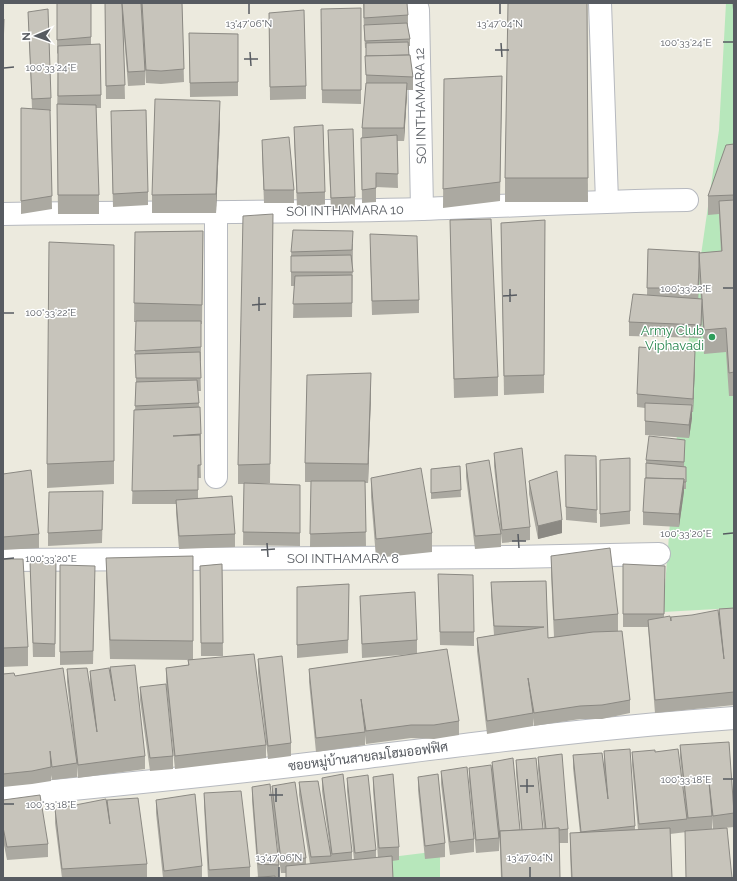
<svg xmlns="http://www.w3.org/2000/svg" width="737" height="881" font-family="Raleway,Sarabun,sans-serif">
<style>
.green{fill:#b7e7bb}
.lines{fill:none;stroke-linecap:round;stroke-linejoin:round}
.street-casing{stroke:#b6b9bf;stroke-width:24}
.street{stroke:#fff;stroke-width:22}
.wall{fill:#aba9a1;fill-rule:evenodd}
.shaded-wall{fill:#8b8983}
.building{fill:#c7c4bb;stroke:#8b8983}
.ticks{fill:none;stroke:#575b61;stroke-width:1.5}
.leisure-dot{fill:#2e9e5b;stroke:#fff;stroke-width:1.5}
.labels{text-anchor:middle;stroke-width:3;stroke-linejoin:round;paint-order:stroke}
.street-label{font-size:13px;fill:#575b61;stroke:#fff}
.leisure-label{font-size:13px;fill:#27864d;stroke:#fff;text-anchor:end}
.ticks-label{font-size:10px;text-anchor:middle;fill:#575b61;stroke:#fff;stroke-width:3;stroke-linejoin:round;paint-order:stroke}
</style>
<rect width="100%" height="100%" fill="#eceade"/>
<g class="green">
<path d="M726,3H734V608L663,612L679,408L719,130Z"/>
<path d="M440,851V878H383V858Z"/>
</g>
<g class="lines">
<defs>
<g id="street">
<path d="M416,3L418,10L422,209"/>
<path d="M600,3L607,201"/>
<path d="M3,214C143,212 283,213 422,209C511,206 599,201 687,200"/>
<path d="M216,477V213"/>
<path d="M3,560L511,557L659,554"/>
<path d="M3,796C116,785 229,774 341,760C472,744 602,727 734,718"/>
</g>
</defs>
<use href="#street" class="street-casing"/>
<use href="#street" class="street"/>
</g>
<g class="wall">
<path d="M57,3H91V45L101,95V108H96L99,195V214H58L57,123L58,53L57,54Z"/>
<path d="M105,3H141L145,71V85L128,86L123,24L125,99H106Z"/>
<path d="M141,3H182L184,82L161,84L146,83Z"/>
<path d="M363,3L408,15V28L410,39V46H409V55L413,77V90H407L404,141H397L398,188L376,187V202L362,203L361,138H362V128L366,86V48H365L364,31Z"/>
<path d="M587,3L588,202H505V178Z"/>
<path d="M733,3H734V39L733,20Z"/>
<path d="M361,8V104L322,103L321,22Z"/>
<path d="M28,12L51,98V111H50L52,209L21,214V108L32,109Z"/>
<path d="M269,13L306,86V99L270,100Z"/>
<path d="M189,33L238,34V96L190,97Z"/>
<path d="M502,76L500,201L443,208L444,79Z"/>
<path d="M220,120L216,213H152V195Z"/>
<path d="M111,124L148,192V205L113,207Z"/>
<path d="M294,127L325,192V205L297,207L294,140Z"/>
<path d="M328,130L355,197V210L331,211L328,143Z"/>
<path d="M262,140L294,190V203H264L262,153Z"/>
<path d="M734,144V396H729L726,352L704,354L702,315L701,338L629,336V322L647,295L648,249L700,253L721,251L719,214L708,215V196ZM699,278L701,299L698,298Z"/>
<path d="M273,214L270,483L245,484L300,485V546L243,545L244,484H238V465Z"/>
<path d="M450,220L498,377V396L454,398Z"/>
<path d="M545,220L544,393L504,395L501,223Z"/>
<path d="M293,230L353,244L352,317L293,318L294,286H291V256Z"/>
<path d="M203,231L202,324H201V361H200L201,391H198L201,434V447H200L201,478H198V498L235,534V547L179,549L176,513V504H132L136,382L135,351L136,322H134L135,232Z"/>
<path d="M114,245V484L47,488V464Z"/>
<path d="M370,247L419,300V313L372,315Z"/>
<path d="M695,365L693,412H692V418L689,438L645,435V408L637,407V394Z"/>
<path d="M371,392L368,483H365L366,546L310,547L311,482H305V463Z"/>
<path d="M685,447L684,466L686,467V489H684L679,527L643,525V512L646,478V460Z"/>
<path d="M494,453L530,527V540L502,543L494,466Z"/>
<path d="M565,455L596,456L597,523L566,520Z"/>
<path d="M630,458V524L600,527V460Z"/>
<path d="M466,464L501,534V547L475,549L466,477Z"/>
<path d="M460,466L461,497L431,499V469Z"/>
<path d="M3,474L39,534V548L3,550Z"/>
<path d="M371,478L432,533V552L376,558L371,497Z"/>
<path d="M529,481L562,533L538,539L529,494Z"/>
<path d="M103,504L102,543L48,546V533Z"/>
<path d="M193,556V660L266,745V758L175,769L166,682V668L188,665V660H191L110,659L106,577V558Z"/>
<path d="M551,556L618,614V631L630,700V713L602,719H580L534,726L533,718V726L487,734L477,651V638L494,635L491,595V582L546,581L548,638L554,637L551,575Z"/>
<path d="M3,559L28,647V666L3,667Z"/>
<path d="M56,561L55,657H33L30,562Z"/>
<path d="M222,564L223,656H201L200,566Z"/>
<path d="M623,564L665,579L664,617L671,620L719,622V609L734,608V705L655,713L648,627H623Z"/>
<path d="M60,565L95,579L93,664L60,665Z"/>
<path d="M438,574L474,632V646L440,645Z"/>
<path d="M349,584L348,653L297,658V587Z"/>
<path d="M360,596L417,640V653L459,721V735L434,739L411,738L366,744L365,735V745L316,752L309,682V669L414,654L362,658Z"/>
<path d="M258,659L291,743V756L268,759L258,673Z"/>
<path d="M110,667L145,756V769L78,778L77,766V777L52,780L51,775V781L32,784L3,787V674L15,676L75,752L67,682V669L90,684V671L110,673Z"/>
<path d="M140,687L173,756V769L150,771L140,700Z"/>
<path d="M680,745L734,811V827L713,829L712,818V829L670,834L672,878H571L570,852V833H580L573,768V755L604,764V751L635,826V830H638L632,765V752H655L685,802L680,758Z"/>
<path d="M538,757L568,829V843H559L560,878H501L500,850L499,838V851L476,853L469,781V768L492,775V762L520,830H521L516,773V760L543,829H544L538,770Z"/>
<path d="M441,771L474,839V852L450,855L441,784Z"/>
<path d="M373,777L399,847V860L392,861L393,878H286V873H281L272,804L279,865V878H208L204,806V793L250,867V878L258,877L252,801V787L272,798V786L306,858V864H310L299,795V782L330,848L322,791V778L352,852V860H354L347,791V778L376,850V858H378L373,790Z"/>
<path d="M418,777L445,843V857L425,859L418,790Z"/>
<path d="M3,800L48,844V857L7,860L3,840Z"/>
<path d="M107,800L147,864V877L127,878H62L55,823V809L107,807Z"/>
<path d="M156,800L202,866V878H163L156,813Z"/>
</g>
<g class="shaded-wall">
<path d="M4,19V32L3,62V49Z"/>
<path d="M407,83V96L404,141V128Z"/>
<path d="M220,101V120L216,213V194Z"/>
<path d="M699,267V278L698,301V288Z"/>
<path d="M695,351V365L693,412V399Z"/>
<path d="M371,373V392L368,483V464Z"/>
<path d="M692,405V418L689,438V425Z"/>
<path d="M684,479V492L679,527V514Z"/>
<path d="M562,520V533L538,539V526Z"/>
</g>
<g class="building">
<path d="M57,3H91V37L57,40Z"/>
<path d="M105,3H122L125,85L106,86Z"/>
<path d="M122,3H141L145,71L128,72Z"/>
<path d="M142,3H182L184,69L161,71L146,70Z"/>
<path d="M364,3H407L408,15L364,18Z"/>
<path d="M508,3H587L588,178H505Z"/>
<path d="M733,3H734V16Z"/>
<path d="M361,8V90H322L321,9Z"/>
<path d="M48,9L51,98L32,99L28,12Z"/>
<path d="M304,10L306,86L270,87L269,13Z"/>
<path d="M3,19H4L3,49Z"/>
<path d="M407,23L410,39L365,41L364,25Z"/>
<path d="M189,33L238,34V82L190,83Z"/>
<path d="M408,42L409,55L366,56V43Z"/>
<path d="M100,44L101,95L58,96V46Z"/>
<path d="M410,55L413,77L366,75L365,56Z"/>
<path d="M502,76L500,182L443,189L444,79Z"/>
<path d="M366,83H407L404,128H362Z"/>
<path d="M155,99L220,101L216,194L152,195Z"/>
<path d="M57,104L96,105L99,195H58Z"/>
<path d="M21,108L50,110L52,196L21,201Z"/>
<path d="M146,110L148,192L113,194L111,111Z"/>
<path d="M323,125L325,192L297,193L294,127Z"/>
<path d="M353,129L355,197L331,198L328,130Z"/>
<path d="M397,135L398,174L376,173V188L362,190L361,138Z"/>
<path d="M289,137L294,190H264L262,140Z"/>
<path d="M734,144V195L708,196L726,145Z"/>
<path d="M734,200V372L729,373L726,328L704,330L699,253L722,251L719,201Z"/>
<path d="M273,214L270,464L238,465L243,216Z"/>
<path d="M491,219L498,377L454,379L450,220Z"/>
<path d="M545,220L544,375L504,376L501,223Z"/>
<path d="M293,230L353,231L352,250L291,252Z"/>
<path d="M203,231L202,305L134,303L135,232Z"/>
<path d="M370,234L417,236L419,300L372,301Z"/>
<path d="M49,242L114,245V461L47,464Z"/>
<path d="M648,249L700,252L699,253V267L698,288H647Z"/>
<path d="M351,255L353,272H291V256Z"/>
<path d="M352,275V303L293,304L295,276Z"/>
<path d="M633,294L702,299L701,325L629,322Z"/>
<path d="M136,321H201V347L135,351Z"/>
<path d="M639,347L695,351L693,399L637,394Z"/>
<path d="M200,352L201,378H136L135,354Z"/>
<path d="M371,373L368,464L305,463L307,375Z"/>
<path d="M197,380L199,403L135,406L136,382Z"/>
<path d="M645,403L692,405L689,425L645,421Z"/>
<path d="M200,407L201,434L173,436L200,435L201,465H198V490L132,491L134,410Z"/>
<path d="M649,436L685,440L684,462L646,460Z"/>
<path d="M522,448L530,527L502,530L494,453Z"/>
<path d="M565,455L596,456L597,510L566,507Z"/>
<path d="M630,458V511L600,514V460Z"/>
<path d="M489,460L501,534L475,536L466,464Z"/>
<path d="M646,463L686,467V482H684V479L646,478Z"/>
<path d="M460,466L461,490L431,493V469Z"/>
<path d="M421,468L432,533L376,539L371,478Z"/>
<path d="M31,470L39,534L3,537V474Z"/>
<path d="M557,471L562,520L538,526L529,481Z"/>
<path d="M645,478L684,479L679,514L643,512Z"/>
<path d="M311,481H365L366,532L310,534Z"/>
<path d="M244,483L300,485V533L243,532Z"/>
<path d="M103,491L102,530L48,533L49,492Z"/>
<path d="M232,496L235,534L179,536L176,500Z"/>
<path d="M610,548L618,614L554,620L551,556Z"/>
<path d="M193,556V641L110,640L106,558Z"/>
<path d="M3,559H23L28,647L3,648Z"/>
<path d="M56,561L55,644L33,643L30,562Z"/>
<path d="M222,564L223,643H201L200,566Z"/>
<path d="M623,564L665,566L664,614H623Z"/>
<path d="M60,565L95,566L93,651L60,652Z"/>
<path d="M438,574L473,575L474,632H440Z"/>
<path d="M546,581L548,638L593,632L622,631L630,700L602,705L580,706L534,713L528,678L533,713L487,721L477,638L544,627L494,626L491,582Z"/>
<path d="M349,584L348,640L297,645V587Z"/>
<path d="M415,592L417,640L362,644L360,596Z"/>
<path d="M734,608V692L655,700L648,620L670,616L671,621V617L692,615L718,610L724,659L719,609Z"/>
<path d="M447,649L459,721L434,725H411L366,731L361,699L365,732L316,738L309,669Z"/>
<path d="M254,654L266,745L175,756L166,668L189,665L188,660Z"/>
<path d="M282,656L291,743L268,746L258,659Z"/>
<path d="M135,665L145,756L78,765L67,669L87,668L97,732L90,671L109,668L115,701L110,667Z"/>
<path d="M63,668L77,763L52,767L50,751L51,767L32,771L3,774V674L14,673L15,676Z"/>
<path d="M166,684L173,756L150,758L140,687Z"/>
<path d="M729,742L734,813L713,816L709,782L712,816L688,818L680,745Z"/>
<path d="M630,749L635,826L581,832L573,755L602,753L608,799L604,751Z"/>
<path d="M678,749L687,819L639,824L632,752L655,750V752Z"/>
<path d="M562,754L568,829L559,830V828L546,829L538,757Z"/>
<path d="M513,758L520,830L500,831V837L492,762Z"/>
<path d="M536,758L543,829L522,830L516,760Z"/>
<path d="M491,765L499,838L476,840L469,768Z"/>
<path d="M467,767L474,839L450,842L441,771Z"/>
<path d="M343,774L352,852L332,854L322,778Z"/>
<path d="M393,774L399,847L379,848L373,777Z"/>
<path d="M438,774L445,843L425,846L418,777Z"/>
<path d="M368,775L376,850L355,853L347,778Z"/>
<path d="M318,781L331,856L311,857L299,782Z"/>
<path d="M295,782L306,858L281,860L272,786Z"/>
<path d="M270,784L279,865L258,864L252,787Z"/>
<path d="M241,791L250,867L209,870L204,793Z"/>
<path d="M195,794L202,866L164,871L156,800Z"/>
<path d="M40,795L48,844L7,847L3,827V800Z"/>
<path d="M138,798L147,864L62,869L55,809L106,799L110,824L107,800Z"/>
<path d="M559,828L560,878H502L500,831Z"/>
<path d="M670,828L672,878H572L570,833Z"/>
<path d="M727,828L732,878H686L685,831Z"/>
<path d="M392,856L393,878H286V866Z"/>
<path d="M275,876V878H248Z"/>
</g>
<path class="ticks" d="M249,4V14M500,4V14M723,42H733M501,43L502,57M495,50H509M250,52L251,66M244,59H258M4,68L14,67M723,288H733M510,289V302M503,296L517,295M259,297V311M252,305L266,304M4,313H14M518,534L519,548M723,534L733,533M512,541H526M267,543L268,557M261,550L275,549M4,559L14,558M527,779V793M723,779H733M520,786H534M276,788V802M269,795H283M4,804H14M279,867V877M530,867V877"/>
<circle class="leisure-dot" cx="712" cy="337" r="4"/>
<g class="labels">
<g class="street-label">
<text transform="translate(420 106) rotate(-91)" y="5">SOI INTHAMARA 12</text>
<text transform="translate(345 210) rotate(-1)" y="5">SOI INTHAMARA 10</text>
<text x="343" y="563">SOI INTHAMARA 8</text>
<text transform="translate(368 756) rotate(-7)" y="5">ซอยหมู่บ้านสายลมโฮมออฟฟิศ</text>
</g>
<g class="leisure-label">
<text x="704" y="335">Army Club<tspan x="704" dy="15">Viphavadi</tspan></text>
</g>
</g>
<g class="ticks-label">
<text x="249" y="27">13°47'06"N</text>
<text x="500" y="27">13°47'04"N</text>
<text x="686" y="46">100°33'24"E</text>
<text x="51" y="71">100°33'24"E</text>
<text x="686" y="292">100°33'22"E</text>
<text x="51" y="316">100°33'22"E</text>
<text x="686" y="537">100°33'20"E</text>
<text x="51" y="562">100°33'20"E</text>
<text x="686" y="783">100°33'18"E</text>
<text x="51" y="808">100°33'18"E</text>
<text x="279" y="861">13°47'06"N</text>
<text x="530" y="861">13°47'04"N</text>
</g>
<rect width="737" height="881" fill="none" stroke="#575b61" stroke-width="8"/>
<g transform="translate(36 36) rotate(268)" stroke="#ffffff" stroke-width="3" paint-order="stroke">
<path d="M0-3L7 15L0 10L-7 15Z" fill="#575b61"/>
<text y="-6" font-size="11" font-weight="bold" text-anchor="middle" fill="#575b61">N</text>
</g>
</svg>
